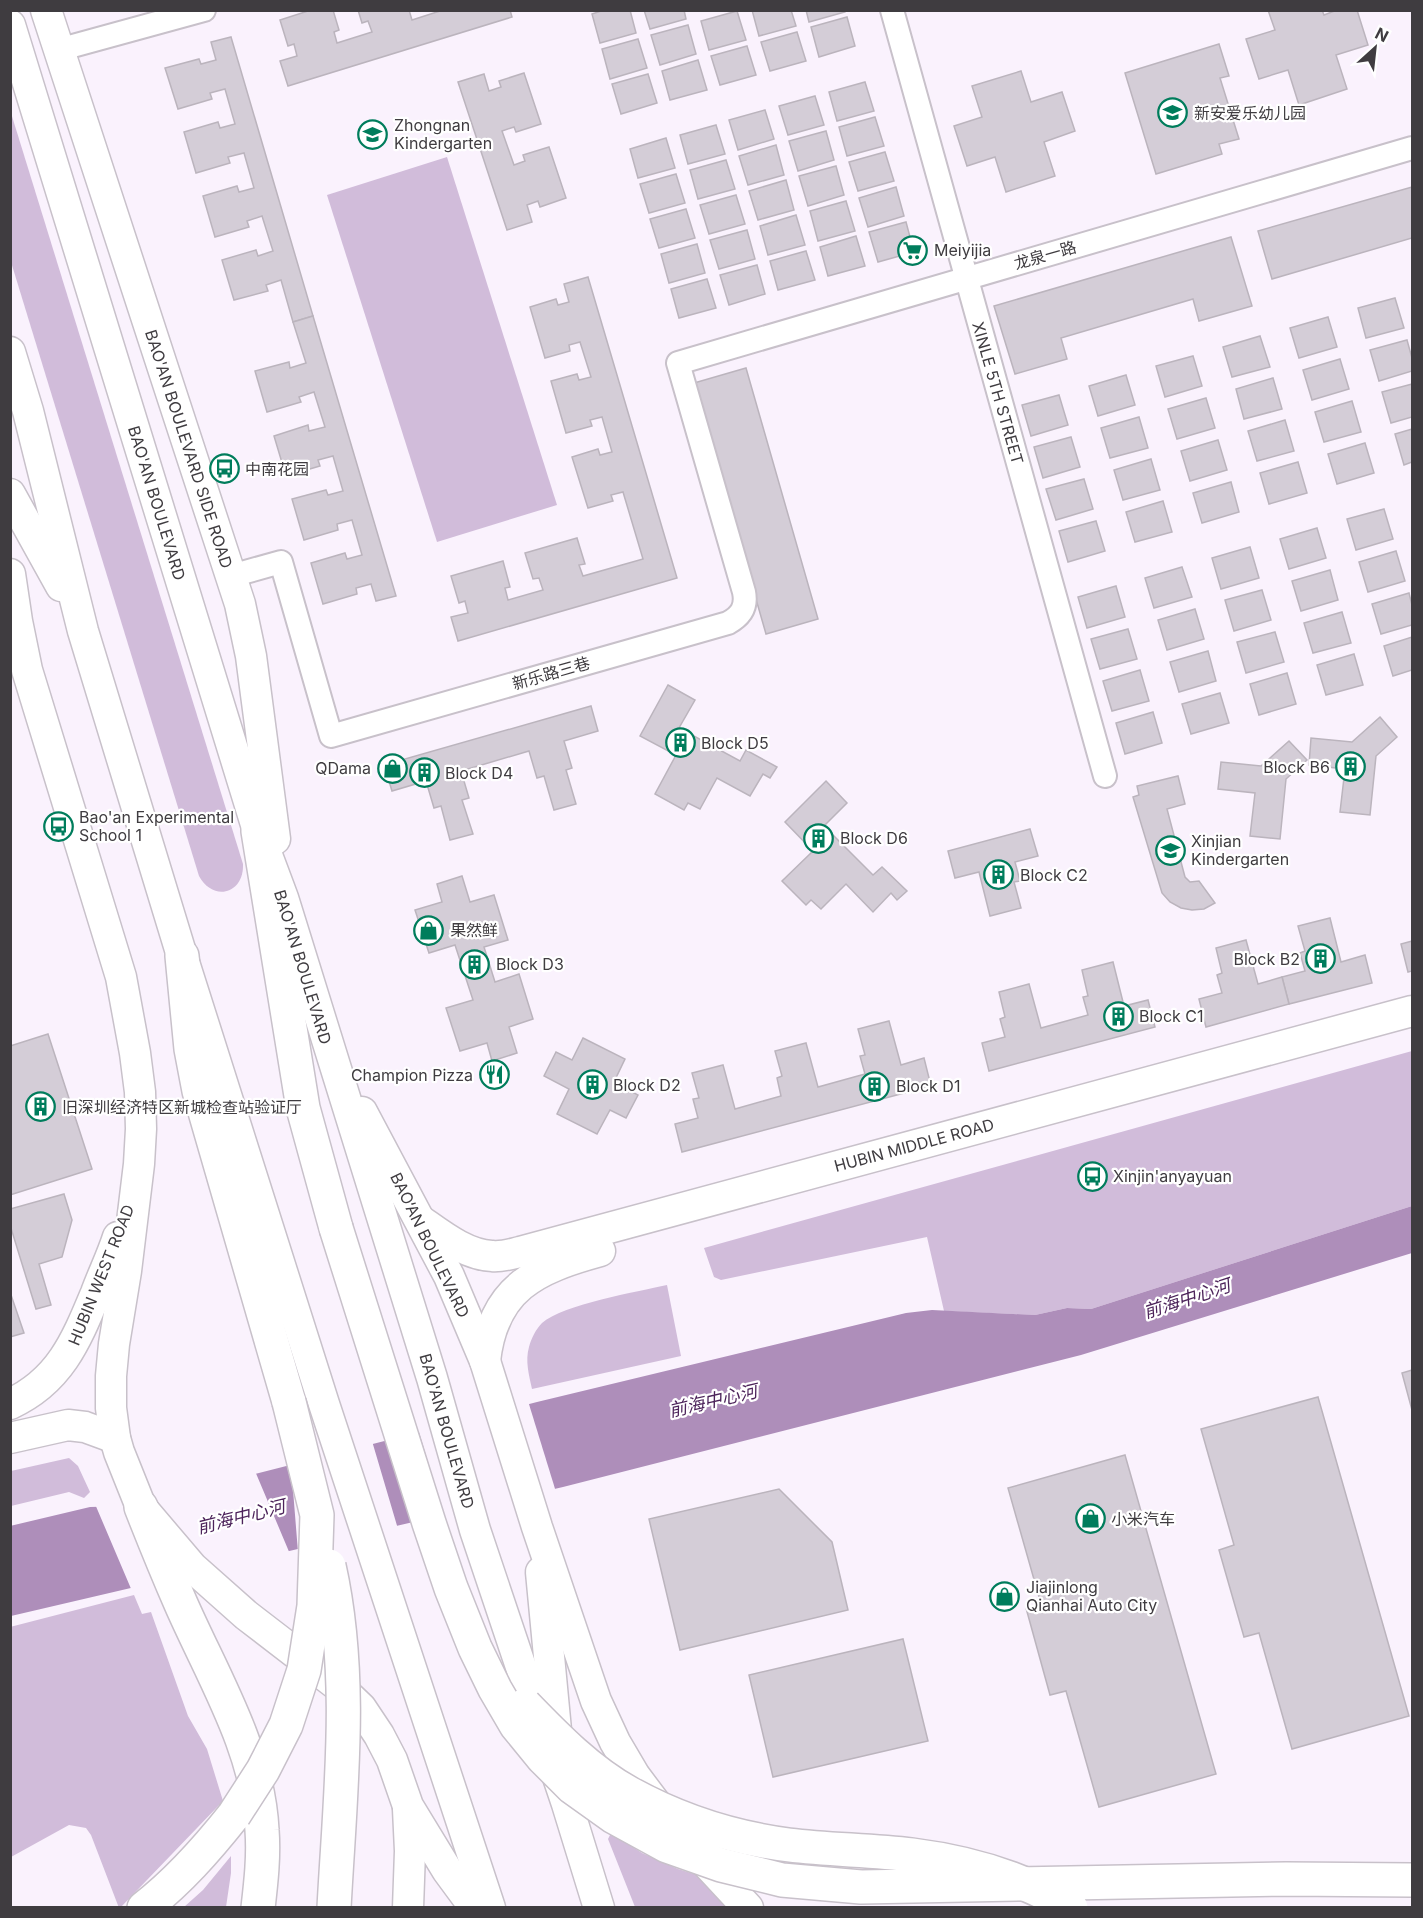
<svg xmlns="http://www.w3.org/2000/svg" width="1423" height="1918" font-family="Inter,'Noto Sans SC',sans-serif">
<style>
.green{fill:#d1bcda}
.water{fill:#ae8eba}
.pier{fill:#faf2fd}
.building{fill:#d4cdd7;stroke:#bbb4bd;stroke-width:1.5}
.lines{fill:none;stroke-linecap:round;stroke-linejoin:round}
.minor-casing{stroke:#c8c1ca;stroke-width:26}
.major-casing{stroke:#c8c1ca;stroke-width:33}
.highway-casing{stroke:#c8c1ca;stroke-width:36}
.minor{stroke:#fff;stroke-width:22}
.major{stroke:#fff;stroke-width:30}
.highway{stroke:#fff;stroke-width:33}
.highway-bridge-casing{stroke:#c8c1ca;stroke-width:36;stroke-linecap:butt}
.highway-bridge{stroke:#fff;stroke-width:33}
.labels{text-anchor:middle;stroke-width:4.5;stroke-linejoin:round;paint-order:stroke}
.poi-label{font-size:16px;fill:#3f3c40;stroke:#fff;text-anchor:start}
.street-label{font-size:16px;fill:#3f3c40;stroke:#fff}
.water-label{font-size:18px;font-style:italic;fill:#4c235a;stroke:#fff}
</style>
<rect width="100%" height="100%" fill="#faf2fd"/>
<g class="green">
<path d="M11,113L243,864C244,894 213,902 199,876L11,262Z"/>
<path d="M447,157L557,505L437,542L327,195Z"/>
<path d="M1412,1051V1206L1091,1309L1067,1308L1035,1315L944,1311L927,1237L721,1280L714,1277L704,1248Z"/>
<path d="M667,1285L681,1356L532,1389C529,1375 525,1361 529,1347C531,1339 536,1329 542,1323C564,1304 637,1292 667,1285Z"/>
<path d="M69,1458L78,1466L90,1492L84,1498L69,1492L11,1506V1471Z"/>
<path d="M134,1595L142,1614L151,1612L188,1716L207,1749L223,1801L121,1907L119,1908L91,1835L86,1828L69,1825L11,1857L10,1627Z"/>
<path d="M611,1833L642,1853L678,1869L707,1878L727,1907H635L608,1839Z"/>
<path d="M231,1856V1873L226,1907H184L203,1890Z"/>
</g>
<path class="water" d="M1412,1206V1253L1081,1355L563,1487L11,1616L10,1526L90,1507L129,1506L537,1402L906,1313L932,1310L1035,1315L1067,1308L1091,1309Z"/>
<g class="pier">
<path d="M528,1401L556,1492L445,1518L418,1429Z"/>
<path d="M372,1441L398,1529L298,1552L293,1490L286,1462Z"/>
<path d="M255,1471L290,1554L132,1591L95,1504L129,1503Z"/>
</g>
<g class="building">
<path d="M311,10H333L339,30L334,32L337,43L372,32L368,21L362,23L358,10H409L412,20L443,10H510L512,17L288,86L280,61L297,56L294,44L288,46L280,20Z"/>
<path d="M604,10H630L636,33L600,43L592,14Z"/>
<path d="M644,10H684L686,19L650,29Z"/>
<path d="M752,10H791L796,26L759,36Z"/>
<path d="M806,10H845V12L809,22Z"/>
<path d="M1268,10H1322L1324,15L1337,10H1357L1368,45L1336,55L1347,89L1299,105L1288,70L1259,79L1246,39L1275,30Z"/>
<path d="M737,11L746,40L709,50L701,21Z"/>
<path d="M847,17L855,46L819,57L811,27Z"/>
<path d="M688,25L696,54L660,65L651,35Z"/>
<path d="M797,32L806,61L770,71L761,42Z"/>
<path d="M231,37L313,316L293,322L281,280L266,285L268,291L234,300L222,260L256,250L258,256L273,251L262,216L247,221L249,227L215,237L203,196L237,186L239,192L254,188L244,153L228,157L230,163L196,173L184,132L218,122L220,128L235,124L225,89L210,93L212,99L178,109L165,68L199,59L201,64L216,60L211,42Z"/>
<path d="M638,39L647,68L610,79L602,49Z"/>
<path d="M1219,44L1229,76L1220,78L1239,139L1219,144L1222,154L1156,174L1125,73Z"/>
<path d="M747,46L756,75L720,85L711,56Z"/>
<path d="M698,60L707,90L670,100L662,71Z"/>
<path d="M1021,71L1031,102L1062,92L1075,131L1044,142L1055,176L1006,192L995,157L967,166L954,126L982,117L972,86Z"/>
<path d="M524,73L541,124L516,132L514,127L502,131L514,165L525,161L523,155L549,147L566,198L540,207L538,201L527,205L532,222L507,230L458,82L484,74L489,91L501,87L499,81Z"/>
<path d="M648,74L657,103L621,114L612,84Z"/>
<path d="M865,82L874,111L837,121L829,92Z"/>
<path d="M815,96L824,125L788,135L779,106Z"/>
<path d="M765,110L774,139L738,150L729,120Z"/>
<path d="M875,117L884,146L847,156L839,127Z"/>
<path d="M716,125L725,154L688,164L680,135Z"/>
<path d="M826,131L834,160L798,171L789,141Z"/>
<path d="M666,138L675,168L638,178L630,149Z"/>
<path d="M776,145L784,175L748,185L739,156Z"/>
<path d="M885,152L894,181L858,191L849,162Z"/>
<path d="M726,160L735,189L698,199L690,170Z"/>
<path d="M836,166L844,195L808,206L799,176Z"/>
<path d="M676,174L685,203L649,213L640,184Z"/>
<path d="M786,180L794,210L758,220L749,191Z"/>
<path d="M896,187L904,216L868,227L859,198Z"/>
<path d="M1412,187V238L1272,279L1258,231Z"/>
<path d="M736,195L745,224L709,234L700,205Z"/>
<path d="M846,201L855,231L818,241L810,211Z"/>
<path d="M686,209L695,238L659,248L650,219Z"/>
<path d="M796,215L805,245L768,255L760,226Z"/>
<path d="M906,222L914,252L878,262L869,232Z"/>
<path d="M747,230L755,259L719,269L710,240Z"/>
<path d="M856,236L865,266L828,276L820,247Z"/>
<path d="M1231,237L1252,306L1199,321L1193,299L1061,338L1067,359L1015,374L994,306Z"/>
<path d="M697,244L705,273L669,283L661,254Z"/>
<path d="M806,251L815,280L778,290L770,261Z"/>
<path d="M757,265L765,294L729,305L720,275Z"/>
<path d="M588,277L677,578L458,641L451,617L468,613L465,601L459,603L451,576L503,561L510,587L505,588L508,600L543,590L539,578L533,579L525,553L577,538L585,564L579,565L583,576L643,559L623,492L611,495L613,501L588,508L572,457L598,449L600,455L612,452L602,417L590,420L592,426L566,433L551,381L577,374L579,380L591,377L580,342L569,345L570,351L545,358L530,307L556,299L558,305L569,302L564,284Z"/>
<path d="M707,279L716,308L679,318L671,289Z"/>
<path d="M1395,298L1404,328L1366,338L1358,308Z"/>
<path d="M313,316L396,596L376,601L371,584L356,588L357,594L323,604L311,563L345,553L347,559L362,555L352,520L337,524L338,530L304,540L292,499L326,490L328,495L343,491L333,456L318,460L320,466L286,476L274,436L308,425L309,431L325,427L314,392L299,397L301,402L267,412L255,371L289,362L290,368L306,363L293,322Z"/>
<path d="M1328,317L1337,347L1299,358L1290,328Z"/>
<path d="M1260,336L1270,367L1232,377L1223,347Z"/>
<path d="M1407,340L1412,358V371L1379,381L1370,350Z"/>
<path d="M1193,356L1202,386L1165,397L1156,366Z"/>
<path d="M1340,359L1349,389L1312,400L1303,370Z"/>
<path d="M746,368L818,619L766,634L694,383Z"/>
<path d="M1126,375L1135,405L1098,416L1089,386Z"/>
<path d="M1273,378L1282,409L1244,419L1236,389Z"/>
<path d="M1412,384V417L1391,423L1382,392Z"/>
<path d="M1059,395L1068,425L1031,436L1022,405Z"/>
<path d="M1206,398L1215,428L1177,439L1168,409Z"/>
<path d="M1352,401L1361,432L1324,442L1315,412Z"/>
<path d="M1139,417L1148,448L1110,458L1101,428Z"/>
<path d="M1285,420L1294,451L1257,461L1248,431Z"/>
<path d="M1412,429V462L1404,465L1395,434Z"/>
<path d="M1071,437L1080,467L1043,478L1034,447Z"/>
<path d="M1218,440L1227,470L1190,481L1181,451Z"/>
<path d="M1365,443L1374,473L1337,484L1328,454Z"/>
<path d="M1151,459L1160,490L1123,500L1114,470Z"/>
<path d="M1298,462L1307,493L1269,504L1260,473Z"/>
<path d="M1084,479L1093,509L1056,520L1046,489Z"/>
<path d="M1231,482L1239,512L1202,523L1193,493Z"/>
<path d="M1163,501L1172,532L1135,542L1126,512Z"/>
<path d="M1384,509L1393,539L1356,550L1347,519Z"/>
<path d="M1096,521L1105,551L1068,562L1059,531Z"/>
<path d="M1317,528L1326,558L1289,569L1280,539Z"/>
<path d="M1250,547L1259,578L1221,589L1212,558Z"/>
<path d="M1396,551L1405,581L1368,592L1359,562Z"/>
<path d="M1182,567L1192,597L1154,608L1145,578Z"/>
<path d="M1330,570L1338,600L1301,611L1292,581Z"/>
<path d="M1116,586L1125,617L1087,628L1078,597Z"/>
<path d="M1262,590L1271,620L1234,631L1225,600Z"/>
<path d="M1409,593L1412,605V625L1381,634L1372,604Z"/>
<path d="M1195,609L1204,639L1167,650L1158,620Z"/>
<path d="M1342,612L1351,643L1313,653L1304,623Z"/>
<path d="M1128,629L1137,659L1100,669L1091,639Z"/>
<path d="M1275,632L1284,662L1246,673L1237,642Z"/>
<path d="M1412,637V670L1393,676L1384,646Z"/>
<path d="M1208,651L1216,681L1179,692L1170,662Z"/>
<path d="M1354,654L1363,685L1326,695L1317,665Z"/>
<path d="M1140,670L1149,701L1112,711L1103,681Z"/>
<path d="M1287,673L1296,704L1259,715L1250,684Z"/>
<path d="M668,685L695,700L679,728L740,761L746,750L777,767L770,778L763,774L750,796L717,778L700,809L688,803L684,810L655,794L676,755L640,736Z"/>
<path d="M1220,693L1229,723L1191,734L1182,704Z"/>
<path d="M591,706L598,731L564,741L572,768L566,770L576,804L554,810L544,776L537,778L529,751L461,771L469,798L462,800L473,834L450,840L441,806L434,808L426,781L392,791L384,765Z"/>
<path d="M1153,712L1162,743L1125,754L1116,723Z"/>
<path d="M1380,717L1397,737L1376,756L1370,815L1340,812L1345,769L1309,765L1311,738L1352,742Z"/>
<path d="M1289,741L1307,760L1286,779L1280,839L1250,836L1255,793L1218,789L1221,762L1261,766Z"/>
<path d="M1178,776L1185,804L1167,809L1185,877L1190,882L1199,881L1215,903L1204,909L1192,910L1181,908L1170,902L1162,893L1133,797L1139,795L1137,786Z"/>
<path d="M826,781L847,803L824,826L873,875L882,867L907,891L897,900L891,893L873,912L846,884L821,909L811,900L806,905L782,881L813,851L785,822Z"/>
<path d="M1030,829L1038,856L1015,862L1020,881L1014,882L1021,908L990,916L979,872L955,878L948,851Z"/>
<path d="M462,876L470,902L494,895L508,940L484,947L495,982L519,974L533,1019L509,1027L517,1053L492,1061L487,1043L460,1051L446,1008L473,1000L455,945L429,953L415,910L442,902L437,884Z"/>
<path d="M1330,918L1341,962L1365,955L1372,983L1289,1004L1282,977L1305,971L1300,953L1305,951L1298,926Z"/>
<path d="M1246,940L1258,984L1282,977L1289,1004L1206,1027L1199,999L1222,993L1217,975L1222,973L1216,948Z"/>
<path d="M1412,941V971L1408,972L1401,944Z"/>
<path d="M1113,962L1124,1006L1148,1000L1155,1027L989,1071L982,1043L1005,1037L1000,1019L1005,1017L999,992L1029,984L1041,1028L1088,1015L1083,997L1088,996L1082,970Z"/>
<path d="M889,1021L901,1065L924,1058L931,1086L682,1152L675,1124L698,1118L693,1099L699,1098L692,1073L723,1065L735,1109L781,1096L777,1078L782,1076L775,1051L806,1043L818,1087L865,1074L860,1056L865,1055L858,1029Z"/>
<path d="M48,1034L92,1169L10,1195V1046Z"/>
<path d="M583,1038L625,1059L614,1082L638,1095L626,1118L610,1110L597,1134L557,1114L569,1089L544,1076L556,1052L572,1060Z"/>
<path d="M64,1194L72,1220L62,1257L39,1264L51,1305L36,1309L10,1225V1209Z"/>
<path d="M10,1292L24,1333L10,1337Z"/>
<path d="M1412,1370V1410L1402,1373Z"/>
<path d="M1318,1397L1409,1716L1292,1749L1259,1633L1244,1637L1219,1550L1234,1545L1201,1429Z"/>
<path d="M1125,1455L1216,1774L1099,1807L1066,1691L1050,1695L1026,1608L1041,1604L1008,1488Z"/>
<path d="M779,1489L832,1542L848,1610L680,1650L649,1519Z"/>
<path d="M903,1639L928,1741L773,1777L749,1675Z"/>
</g>
<g class="lines">
<defs>
<g id="minor">
<path d="M892,10L1105,776"/>
<path d="M58,50L204,10"/>
<path d="M231,576L281,562L331,736L728,623C741,616 747,607 744,592L678,363L1412,148"/>
</g>
<g id="major">
<path d="M46,10L240,604L251,656L275,839"/>
<path d="M10,25L258,831L283,898L432,1378L475,1530L567,1804L599,1908"/>
<path d="M10,352L28,411L83,631L182,956L324,1404L490,1908"/>
<path d="M10,494L61,586"/>
<path d="M10,574L17,621L27,670L121,977L135,1053L140,1092L141,1129L139,1164L126,1271L114,1344L111,1376V1408L115,1438L119,1452L141,1507L192,1567L246,1615L337,1685L361,1708L379,1735L392,1760L408,1806L447,1870L475,1908"/>
<path d="M362,1112L449,1276L485,1361L537,1527L596,1701L615,1742L635,1776L662,1812"/>
<path d="M421,1221C441,1235 466,1255 492,1256C502,1257 511,1254 520,1252L1412,1011"/>
<path d="M485,1361C493,1288 535,1269 600,1251"/>
<path d="M10,1404C60,1381 76,1341 96,1293C103,1274 112,1256 118,1237"/>
<path d="M10,1438L68,1425L85,1427L115,1438"/>
<path d="M541,1572L556,1730"/>
<path d="M697,1853L748,1908"/>
<path d="M408,1908L410,1851L408,1809"/>
</g>
<g id="highway">
<path d="M258,831L303,1108L336,1228"/>
<path d="M182,956L191,1049L199,1091L289,1402"/>
<path d="M141,1507C154,1540 167,1572 181,1604C213,1677 258,1749 262,1830C264,1856 261,1882 258,1908"/>
<path d="M144,1908C179,1881 207,1849 234,1815"/>
</g>
</defs>
<use href="#minor" class="minor-casing"/>
<use href="#major" class="major-casing"/>
<use href="#highway" class="highway-casing"/>
<use href="#minor" class="minor"/>
<use href="#major" class="major"/>
<use href="#highway" class="highway"/>
<defs>
<g id="highway-bridge">
<path d="M336,1228L429,1523L451,1588L475,1648L495,1689L516,1725L543,1758L572,1787L614,1817L667,1846L721,1865L782,1880L861,1887L1286,1879L1412,1880"/>
<path d="M329,1566C354,1678 340,1794 334,1908"/>
<path d="M525,1705C556,1737 589,1771 629,1793C678,1820 734,1838 789,1845C830,1850 871,1850 912,1855C967,1862 1024,1878 1071,1908"/>
<path d="M234,1815L263,1770L286,1725L304,1670L314,1606L317,1515L289,1402"/>
</g>
</defs>
<use href="#highway-bridge" class="highway-bridge-casing"/>
<use href="#highway-bridge" class="highway-bridge"/>
</g>
<defs>
<symbol id="school-ring" viewBox="-11 -11 22 22"><circle r="9.5" fill="#fff" stroke="#007d5c" stroke-width="1.5"/><path d="M0-5L7-2L0 1L-7-2ZM-4 1L0 2.5L4 1V4Q0 6-4 4Z" fill="#007d5c"/></symbol>
<symbol id="supermarket-ring" viewBox="-11 -11 22 22"><circle r="9.5" fill="#fff" stroke="#007d5c" stroke-width="1.5"/><path d="M-6-5.5h2.5l.6 2H6L4.5 2H-2.5L-4.4-4H-6ZM-1.5 3.2a1.3 1.3 0 1 0 .1 0ZM3 3.2a1.3 1.3 0 1 0 .1 0Z" fill="#007d5c"/></symbol>
<symbol id="bus-ring" viewBox="-11 -11 22 22"><circle r="9.5" fill="#fff" stroke="#007d5c" stroke-width="1.5"/><path d="M-5-6H5V4H4V6H2V4H-2V6H-4V4H-5ZM-3.5-4V0h7V-4ZM-3.5 1.2v1.5H-2V1.2ZM2 1.2v1.5H3.5V1.2Z" fill="#007d5c"/></symbol>
<symbol id="building-ring" viewBox="-11 -11 22 22"><circle r="9.5" fill="#fff" stroke="#007d5c" stroke-width="1.5"/><path d="M-4-6H4V6H1V3H-1V6H-4ZM-2.5-4.3h1.7v1.8h-1.7ZM.8-4.3h1.7v1.8H.8ZM-2.5-1h1.7V.8h-1.7ZM.8-1h1.7V.8H.8Z" fill="#007d5c"/></symbol>
<symbol id="shop-ring" viewBox="-11 -11 22 22"><circle r="9.5" fill="#fff" stroke="#007d5c" stroke-width="1.5"/><path d="M-5-2.5h2.3a2.7 3.5 0 0 1 5.4 0H5L5.5 6h-11ZM-1.5-2.5h3a1.5 2.3 0 0 0-3 0Z" fill="#007d5c"/></symbol>
<symbol id="restaurant-ring" viewBox="-11 -11 22 22"><circle r="9.5" fill="#fff" stroke="#007d5c" stroke-width="1.5"/><path d="M-5-6h1v4h1v-4h1v4h1v-4h1v5L-1.5 .5V6h-2V.5L-5-1ZM5-6V6H3V1.5H1.5Q1.5-4 5-6Z" fill="#007d5c"/></symbol>
</defs>
<g fill-rule="evenodd">
<use href="#school-ring" x="1156" y="96" width="33" height="33"/>
<use href="#school-ring" x="356" y="118" width="33" height="33"/>
<use href="#supermarket-ring" x="896" y="234" width="33" height="33"/>
<use href="#bus-ring" x="208" y="452" width="33" height="33"/>
<use href="#building-ring" x="664" y="726" width="33" height="33"/>
<use href="#building-ring" x="1334" y="750" width="33" height="33"/>
<use href="#shop-ring" x="376" y="752" width="33" height="33"/>
<use href="#building-ring" x="408" y="756" width="33" height="33"/>
<use href="#bus-ring" x="42" y="810" width="33" height="33"/>
<use href="#building-ring" x="802" y="822" width="33" height="33"/>
<use href="#school-ring" x="1154" y="834" width="33" height="33"/>
<use href="#building-ring" x="982" y="858" width="33" height="33"/>
<use href="#shop-ring" x="412" y="914" width="33" height="33"/>
<use href="#building-ring" x="1304" y="942" width="33" height="33"/>
<use href="#building-ring" x="458" y="948" width="33" height="33"/>
<use href="#building-ring" x="1102" y="1000" width="33" height="33"/>
<use href="#restaurant-ring" x="478" y="1058" width="33" height="33"/>
<use href="#building-ring" x="576" y="1068" width="33" height="33"/>
<use href="#building-ring" x="858" y="1070" width="33" height="33"/>
<use href="#building-ring" x="24" y="1090" width="33" height="33"/>
<use href="#bus-ring" x="1076" y="1160" width="33" height="33"/>
<use href="#shop-ring" x="1074" y="1502" width="33" height="33"/>
<use href="#shop-ring" x="988" y="1580" width="33" height="33"/>
</g>
<g class="labels">
<g class="poi-label">
<text x="1194" y="119">新安爱乐幼儿园</text>
<text x="394" y="131">Zhongnan<tspan x="394" dy="18">Kindergarten</tspan></text>
<text x="934" y="256">Meiyijia</text>
<text x="245" y="475">中南花园</text>
<text x="701" y="749">Block D5</text>
<text x="1330" y="773" text-anchor="end">Block B6</text>
<text x="371" y="774" text-anchor="end">QDama</text>
<text x="445" y="779">Block D4</text>
<text x="79" y="823">Bao'an Experimental<tspan x="79" dy="18">School 1</tspan></text>
<text x="840" y="844">Block D6</text>
<text x="1191" y="847">Xinjian<tspan x="1191" dy="18">Kindergarten</tspan></text>
<text x="1020" y="881">Block C2</text>
<text x="450" y="936">果然鲜</text>
<text x="1300" y="965" text-anchor="end">Block B2</text>
<text x="496" y="970">Block D3</text>
<text x="1139" y="1022">Block C1</text>
<text x="473" y="1081" text-anchor="end">Champion Pizza</text>
<text x="613" y="1091">Block D2</text>
<text x="896" y="1092">Block D1</text>
<text x="62" y="1113">旧深圳经济特区新城检查站验证厅</text>
<text x="1113" y="1182">Xinjin'anyayuan</text>
<text x="1111" y="1525">小米汽车</text>
<text x="1026" y="1593">Jiajinlong<tspan x="1026" dy="18">Qianhai Auto City</tspan></text>
</g>
<g class="street-label">
<text transform="translate(1045 255) rotate(-16)" y="6">龙泉一路</text>
<text transform="translate(998 393) rotate(74)" y="6">XINLE 5TH STREET</text>
<text transform="translate(189 449) rotate(72)" y="6">BAO'AN BOULEVARD SIDE ROAD</text>
<text transform="translate(157 503) rotate(73)" y="6">BAO'AN BOULEVARD</text>
<text transform="translate(551 673) rotate(-16)" y="6">新乐路三巷</text>
<text transform="translate(303 967) rotate(73)" y="6">BAO'AN BOULEVARD</text>
<text transform="translate(914 1145) rotate(-15)" y="6">HUBIN MIDDLE ROAD</text>
<text transform="translate(430 1245) rotate(64)" y="6">BAO‘AN BOULEVARD</text>
<text transform="translate(101 1275) rotate(-68)" y="6">HUBIN WEST ROAD</text>
<text transform="translate(447 1431) rotate(74)" y="6">BAO'AN BOULEVARD</text>
</g>
<g class="water-label">
<text transform="translate(1187 1299) rotate(-18)" y="6">前海中心河</text>
<text transform="translate(713 1401) rotate(-13)" y="6">前海中心河</text>
<text transform="translate(241 1517) rotate(-14)" y="6">前海中心河</text>
</g>
</g>
<rect width="1423" height="1918" fill="none" stroke="#3f3c40" stroke-width="24"/>
<g transform="translate(1375 48) rotate(27)" stroke="#ffffff" stroke-width="4.5" paint-order="stroke">
<path d="M0-4.5L10 22L0 15L-10 22Z" fill="#3f3c40"/>
<text y="-9" font-size="16" font-weight="bold" text-anchor="middle" fill="#3f3c40">N</text>
</g>
</svg>
